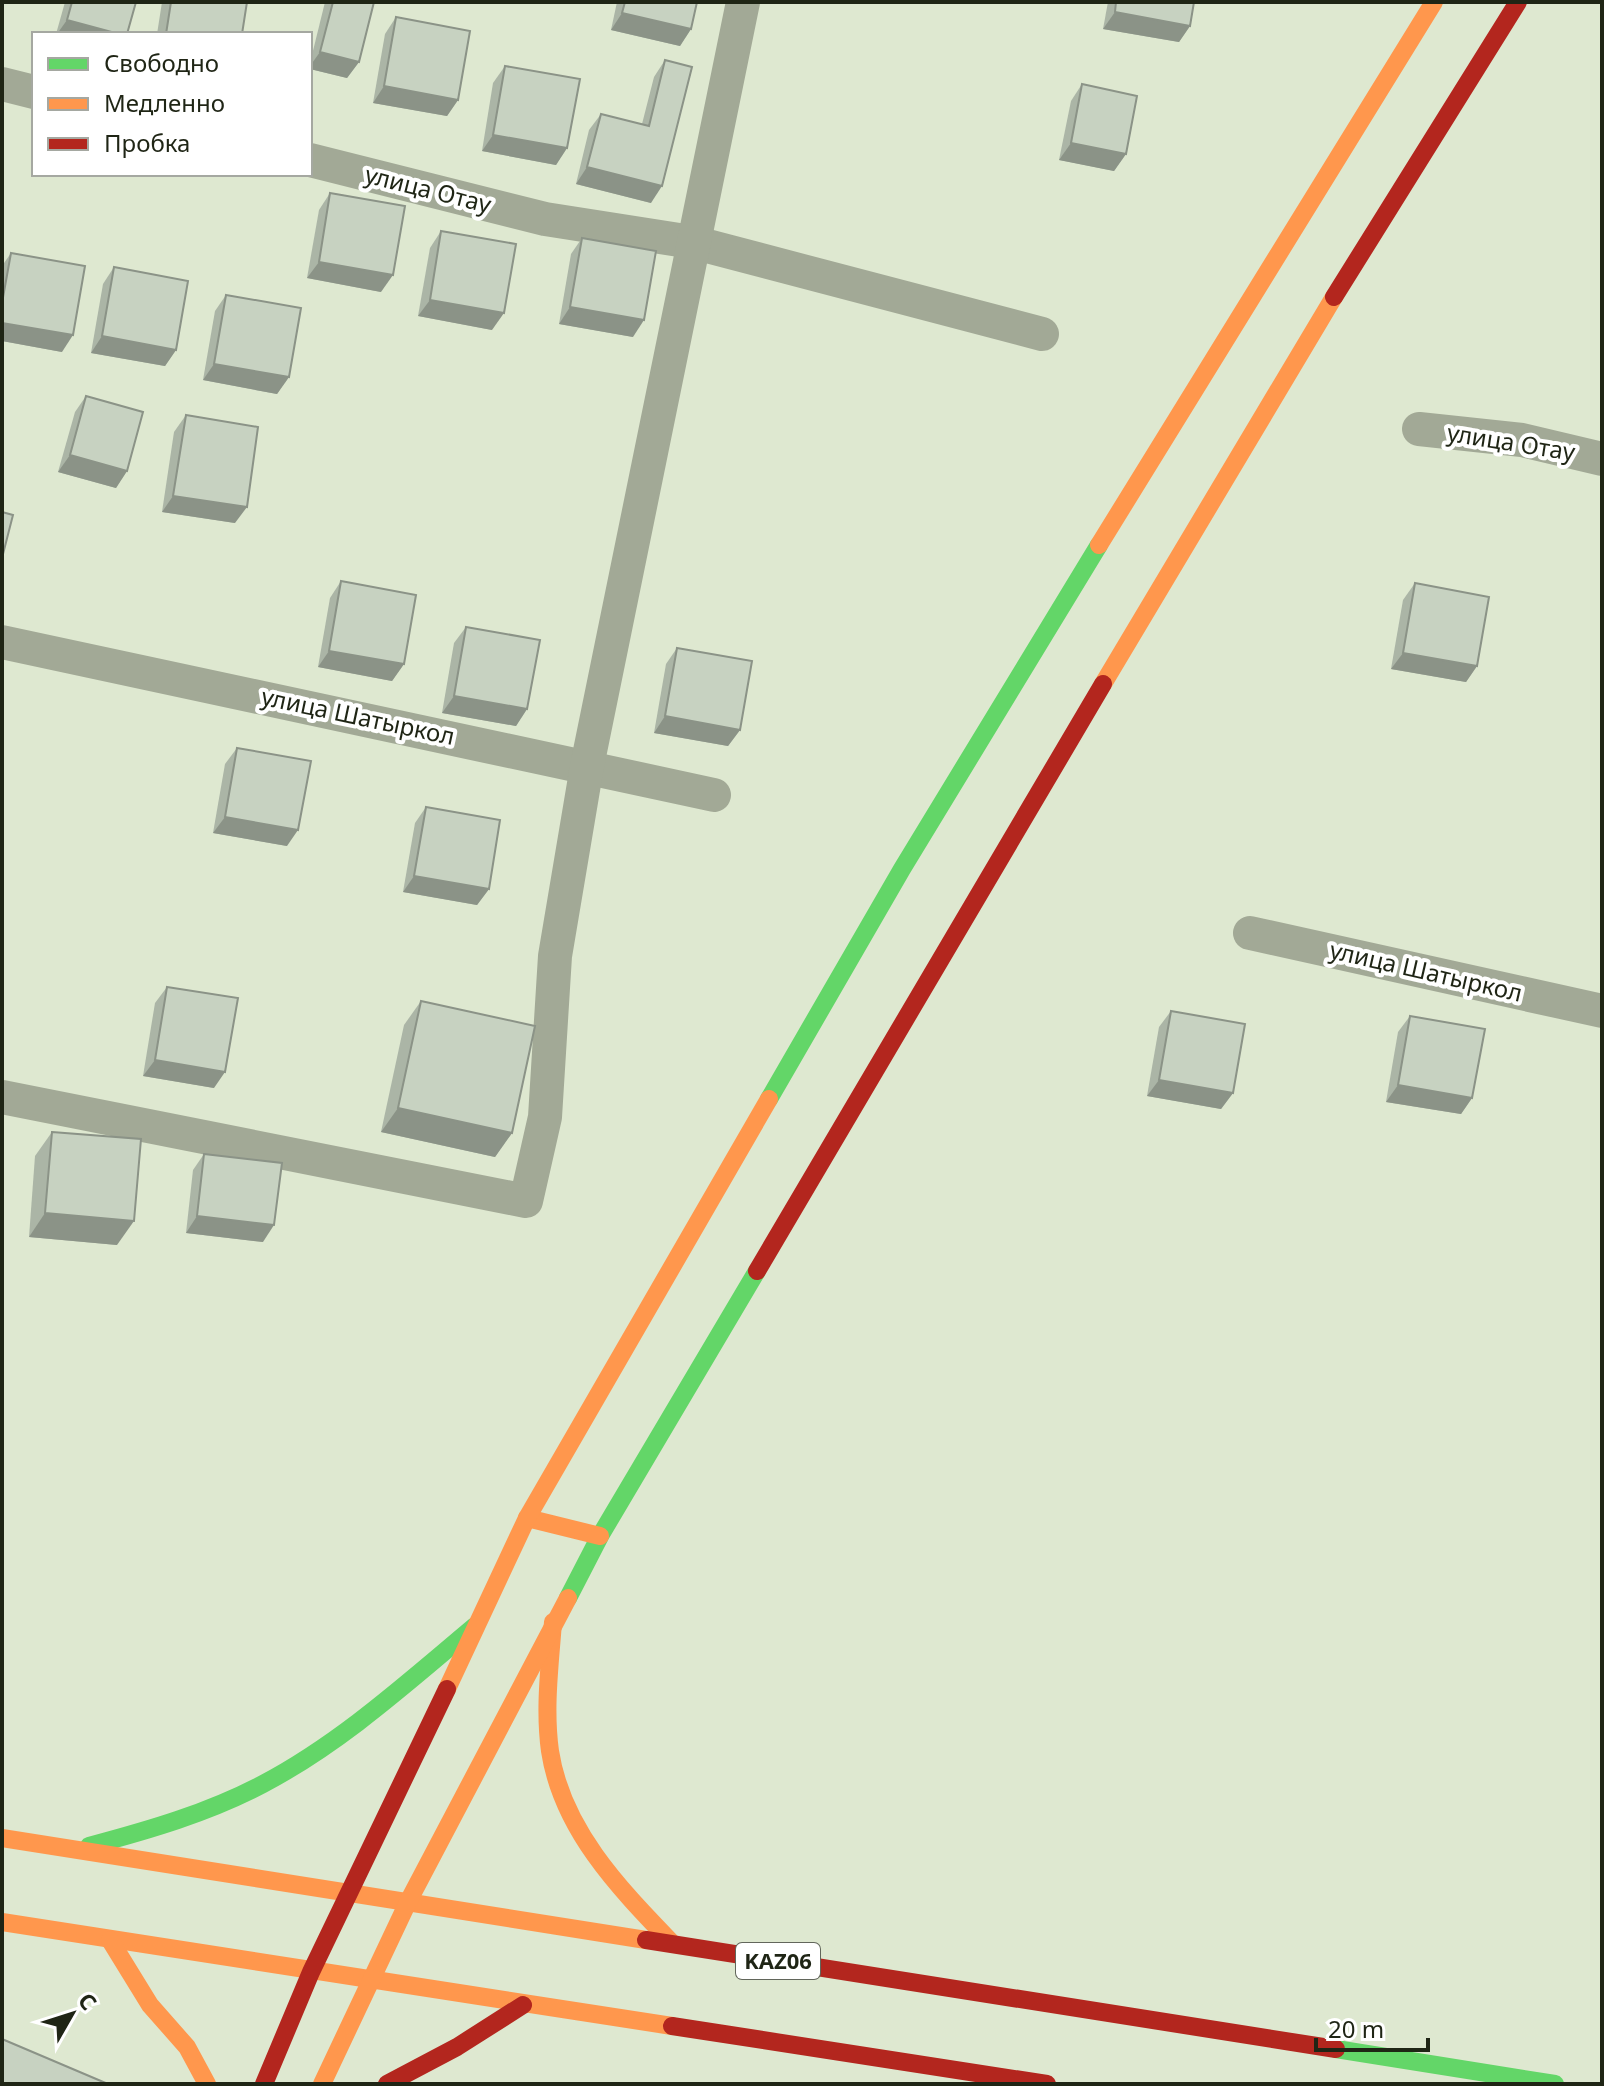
<svg xmlns="http://www.w3.org/2000/svg" width="1604" height="2086" font-family="'Noto Sans',sans-serif">
<style>
.lines{fill:none;stroke-linecap:round;stroke-linejoin:round}
.street{stroke:#a2a996;stroke-width:34}
.fast{stroke:#63d668;stroke-width:18}
.slow{stroke:#ff974d;stroke-width:18}
.jam{stroke:#b3261e;stroke-width:18}
.wall{fill:#abb5a6}
.shaded-wall{fill:#8b9387}
.building{fill:#c7d2c1;stroke:#8b9387;stroke-width:2}
.labels{text-anchor:middle;stroke-width:8;stroke-linejoin:round;paint-order:stroke}
.shield{fill:#fff;stroke:#62665b;stroke-width:2}
.shield-label{font-size:22px;font-weight:bold;fill:#1f2515}
.street-label{font-size:24px;fill:#1f2515;stroke:#fff}
</style>
<rect width="100%" height="100%" fill="#dee8d0"/>
<g class="lines">
<g class="street">
<path d="M2,84L34,92"/>
<path d="M310,160L545,219L692,242L1042,334"/>
<path d="M1419,429L1522,440L1602,459"/>
<path d="M2,642L714,795"/>
<path d="M1250,933L1602,1011"/>
<path d="M2,1097L526,1201L545,1117L555,956L587,766L743,2"/>
</g>
<g class="fast">
<path d="M769,1099L902,869L1099,545"/>
<path d="M568,1598L600,1536L757,1271"/>
<path d="M89,1846C149,1830 208,1813 263,1784C341,1743 408,1682 475,1626"/>
<path d="M1336,2049L1555,2084"/>
</g>
<g class="slow">
<path d="M1099,545L1434,2"/>
<path d="M1103,684L1334,297"/>
<path d="M527,1518L600,1536"/>
<path d="M553,1622C550,1664 544,1708 550,1751C562,1830 620,1889 673,1944"/>
<path d="M447,1689L527,1518L769,1099"/>
<path d="M2,1838L646,1940"/>
<path d="M2,1922L672,2026"/>
<path d="M110,1940L150,2005L187,2047L207,2084"/>
<path d="M322,2084L408,1902L568,1598"/>
</g>
<g class="jam">
<path d="M1334,297L1518,2"/>
<path d="M757,1271L1103,684"/>
<path d="M646,1940L1336,2049"/>
<path d="M672,2026L1047,2084"/>
<path d="M264,2084L311,1972L447,1689"/>
<path d="M387,2084L457,2047L523,2005"/>
</g>
</g>
<g class="wall">
<path d="M65,2H136L127,34H56Z"/>
<path d="M162,2H247L242,34H157Z"/>
<path d="M325,2H374L359,62L347,78L310,69V63Z"/>
<path d="M617,2H697L691,29L680,46L611,30Z"/>
<path d="M1108,2H1194L1190,26L1179,42L1103,29Z"/>
<path d="M396,17L458,100L447,116L373,103L385,34Z"/>
<path d="M665,60L651,203L576,184L589,130L601,114L642,124L654,77Z"/>
<path d="M505,66L567,148L556,165L482,151L493,83Z"/>
<path d="M1082,84L1126,154L1114,171L1059,160L1071,101Z"/>
<path d="M330,193L381,292L307,278L319,210Z"/>
<path d="M441,231L492,330L418,316L430,248Z"/>
<path d="M582,238L633,337L559,324L571,254Z"/>
<path d="M11,253L62,352L2,341V266Z"/>
<path d="M114,267L176,350L165,366L91,353L103,284Z"/>
<path d="M226,295L289,377L277,394L203,380L215,311Z"/>
<path d="M86,396L127,471L116,488L58,472L75,412Z"/>
<path d="M186,415L235,523L162,512L174,432Z"/>
<path d="M341,581L404,664L392,681L318,667L330,598Z"/>
<path d="M1415,583L1477,666L1466,682L1391,669L1403,600Z"/>
<path d="M466,627L527,709L516,726L442,713L454,643Z"/>
<path d="M677,648L740,730L728,746L654,733L666,664Z"/>
<path d="M237,748L287,846L213,833L225,764Z"/>
<path d="M426,807L489,889L477,905L403,892L415,823Z"/>
<path d="M167,987L214,1088L143,1076L155,1003Z"/>
<path d="M421,1001L512,1133L495,1157L381,1132L404,1025Z"/>
<path d="M1171,1011L1233,1093L1221,1109L1147,1096L1159,1027Z"/>
<path d="M1410,1016L1472,1098L1461,1114L1386,1102L1398,1032Z"/>
<path d="M52,1132L117,1245L29,1237L35,1156Z"/>
<path d="M204,1154L263,1242L186,1233L193,1170Z"/>
</g>
<g class="shaded-wall">
<path d="M1115,12L1190,26L1179,42L1103,29Z"/>
<path d="M622,13L691,29L680,46L611,30Z"/>
<path d="M67,20L119,34H57Z"/>
<path d="M320,52L359,62L347,78L310,69V66Z"/>
<path d="M384,86L458,100L447,116L373,103Z"/>
<path d="M493,135L567,148L556,165L482,151Z"/>
<path d="M1071,143L1126,154L1114,171L1059,160Z"/>
<path d="M587,167L662,186L651,203L576,184Z"/>
<path d="M319,262L393,275L381,292L307,278Z"/>
<path d="M430,300L504,313L492,330L418,316Z"/>
<path d="M570,307L644,320L633,337L559,324Z"/>
<path d="M2,323L73,335L62,352L2,341Z"/>
<path d="M102,336L176,350L165,366L91,353Z"/>
<path d="M214,364L289,377L277,394L203,380Z"/>
<path d="M70,455L127,471L116,488L58,472Z"/>
<path d="M173,496L247,507L235,523L162,512Z"/>
<path d="M329,651L404,664L392,681L318,667Z"/>
<path d="M1403,653L1477,666L1466,682L1391,669Z"/>
<path d="M454,696L527,709L516,726L442,713Z"/>
<path d="M665,716L740,730L728,746L654,733Z"/>
<path d="M225,817L298,830L287,846L213,833Z"/>
<path d="M414,876L489,889L477,905L403,892Z"/>
<path d="M155,1060L225,1072L214,1088L143,1076Z"/>
<path d="M1159,1080L1233,1093L1221,1109L1147,1096Z"/>
<path d="M1398,1085L1472,1098L1461,1114L1386,1102Z"/>
<path d="M398,1108L512,1133L495,1157L381,1132Z"/>
<path d="M45,1213L134,1221L117,1245L29,1237Z"/>
<path d="M197,1216L274,1225L263,1242L186,1233Z"/>
</g>
<g class="building">
<path d="M72,2H136L127,34H119L67,20Z"/>
<path d="M171,2H247L242,34H166Z"/>
<path d="M333,2H374L359,62L320,52Z"/>
<path d="M625,2H697L691,29L622,13Z"/>
<path d="M1116,2H1194L1190,26L1115,12Z"/>
<path d="M396,17L470,31L458,100L384,86Z"/>
<path d="M665,60L692,67L662,186L587,167L601,114L649,126Z"/>
<path d="M505,66L580,79L567,148L493,135Z"/>
<path d="M1082,84L1137,96L1126,154L1071,143Z"/>
<path d="M330,193L405,206L393,275L319,262Z"/>
<path d="M441,231L516,244L504,313L430,300Z"/>
<path d="M582,238L656,251L644,320L570,307Z"/>
<path d="M11,253L85,266L73,335L2,323V303Z"/>
<path d="M114,267L188,281L176,350L102,336Z"/>
<path d="M226,295L301,308L289,377L214,364Z"/>
<path d="M86,396L143,412L127,471L70,455Z"/>
<path d="M186,415L258,427L247,507L173,496Z"/>
<path d="M2,512L13,515L2,558Z"/>
<path d="M341,581L416,595L404,664L329,651Z"/>
<path d="M1415,583L1489,597L1477,666L1403,653Z"/>
<path d="M466,627L540,640L527,709L454,696Z"/>
<path d="M677,648L752,661L740,730L665,716Z"/>
<path d="M237,748L311,761L298,830L225,817Z"/>
<path d="M426,807L500,820L489,889L414,876Z"/>
<path d="M167,987L238,998L225,1072L155,1060Z"/>
<path d="M421,1001L535,1026L512,1133L398,1108Z"/>
<path d="M1171,1011L1245,1024L1233,1093L1159,1080Z"/>
<path d="M1410,1016L1485,1029L1472,1098L1398,1085Z"/>
<path d="M52,1132L141,1139L134,1221L45,1213Z"/>
<path d="M204,1154L282,1163L274,1225L197,1216Z"/>
<path d="M2,2039L108,2084H2Z"/>
</g>
<g class="labels">
<rect class="shield" x="736" y="1943" width="84" height="36" rx="6"/>
<g class="shield-label">
<text x="778" y="1969">KАZ06</text>
</g>
<g class="street-label">
<text transform="translate(428 190) rotate(14)" y="8">улица Отау</text>
<text transform="translate(1511 443) rotate(9)" y="8">улица Отау</text>
<text transform="translate(358 717) rotate(12)" y="8">улица Шатыркол</text>
<text transform="translate(1426 972) rotate(13)" y="8">улица Шатыркол</text>
</g>
</g>
<rect width="1604" height="2086" fill="none" stroke="#1f2515" stroke-width="8"/>
<rect x="32" y="32" width="280" height="144" fill="#ffffff" stroke="#a5a8a1" stroke-width="2"/>
<rect x="48" y="58" width="40" height="12" fill="#63d668" stroke="#a5a8a1" stroke-width="2"/>
<text x="104" y="72" font-size="24" fill="#1f2515">Свободно</text>
<rect x="48" y="98" width="40" height="12" fill="#ff974d" stroke="#a5a8a1" stroke-width="2"/>
<text x="104" y="112" font-size="24" fill="#1f2515">Медленно</text>
<rect x="48" y="138" width="40" height="12" fill="#b3261e" stroke="#a5a8a1" stroke-width="2"/>
<text x="104" y="152" font-size="24" fill="#1f2515">Пробка</text>
<g transform="translate(72 2014) rotate(51)" stroke="#ffffff" stroke-width="6" paint-order="stroke">
<path d="M0-6L14 30L0 20L-14 30Z" fill="#1f2515"/>
<text y="-12" font-size="22" font-weight="bold" text-anchor="middle" fill="#1f2515">С</text>
</g>
<path d="M1316 2038v12h112v-12" fill="none" stroke="#1f2515" stroke-width="4"/>
<text x="1328" y="2038" font-size="24" fill="#1f2515" stroke="#ffffff" stroke-width="6" paint-order="stroke">20 m</text>
</svg>
